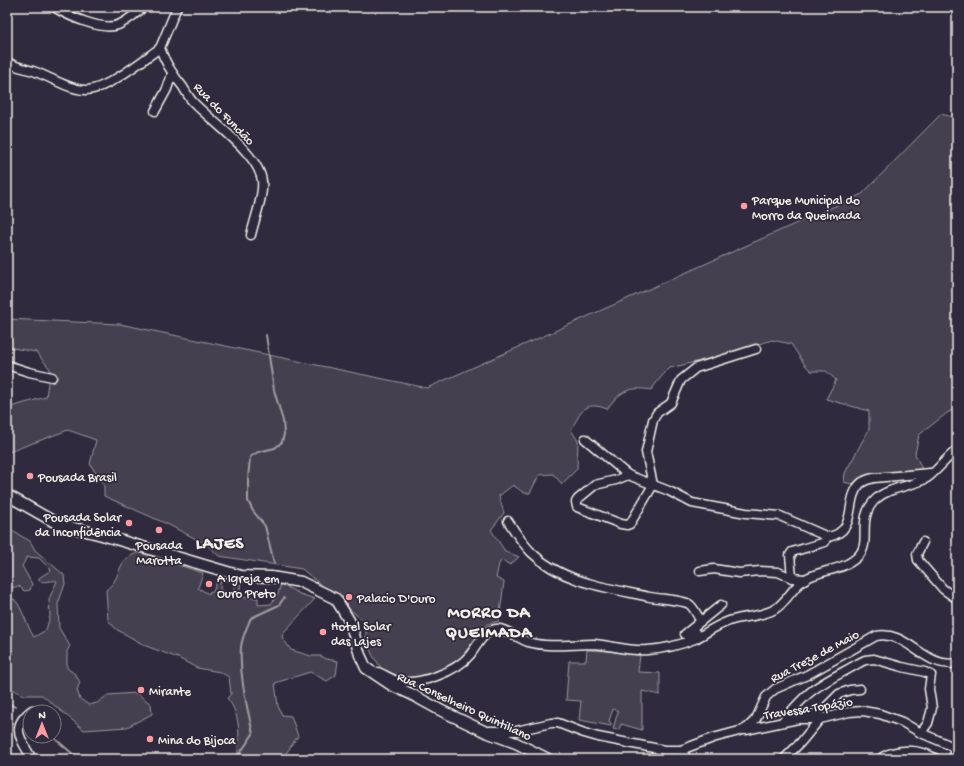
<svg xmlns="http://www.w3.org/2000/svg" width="964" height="766" font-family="'Gochi Hand',sans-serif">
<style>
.green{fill:#454050;stroke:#9c989c;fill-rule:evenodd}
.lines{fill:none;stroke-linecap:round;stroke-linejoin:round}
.stream{stroke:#a19ea0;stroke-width:2}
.minor-casing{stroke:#f4f1e8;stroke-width:11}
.major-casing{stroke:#f4f1e8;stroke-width:13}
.minor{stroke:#2f2a3d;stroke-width:8}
.major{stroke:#2f2a3d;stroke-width:10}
.poi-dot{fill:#ff9aa2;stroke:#2f2a3d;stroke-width:1.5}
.labels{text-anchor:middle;stroke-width:3.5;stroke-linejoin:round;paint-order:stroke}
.street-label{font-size:13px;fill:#f4f1e8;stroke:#2f2a3d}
.poi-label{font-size:13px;fill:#f4f1e8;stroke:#2f2a3d;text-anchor:start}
.district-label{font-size:17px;font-weight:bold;letter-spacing:1px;fill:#f4f1e8;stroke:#2f2a3d}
</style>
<rect width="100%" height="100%" fill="#2f2a3d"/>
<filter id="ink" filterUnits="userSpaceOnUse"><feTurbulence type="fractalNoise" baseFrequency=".025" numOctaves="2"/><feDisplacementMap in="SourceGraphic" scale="8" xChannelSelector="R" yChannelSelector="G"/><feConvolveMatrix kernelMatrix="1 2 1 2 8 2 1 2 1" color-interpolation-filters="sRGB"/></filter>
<g filter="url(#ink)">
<g class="green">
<path d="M941,114L957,118V408L947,413L919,435L915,454L922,469L901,471L851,484L844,482L845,473L869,429V411L826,399L836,380L826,371H811L805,365L791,344L772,340L720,356L670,368L662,376L651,390C630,386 620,391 607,409C584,400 581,412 571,430L578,441L577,469L562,484L553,474L539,475L530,493H524L513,485L499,496L504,513L491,530L505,551L519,557L510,565L502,560L499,564L496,578L504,582L499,621L487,624L459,660L447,669L415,678H397L382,669L373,656L366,641V623L302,569L219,556L206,544L167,524L104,496V486L90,464L96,440L68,430L9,452L7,451V408L46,397L50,369L36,352L7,347V319L120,324L427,388L862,194Z"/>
<path d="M7,526V528L30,541L35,550L64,575L65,584L58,604L59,628L70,646L67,651V668L75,674L80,682L77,690L80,699L89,705L97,703L108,695L136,693L151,704L152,714L127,727L84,730L42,695H23L7,686V600L14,599C22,606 27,627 34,637L46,630L50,616L49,599L57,581C51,580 45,583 39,581V578L51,570L39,558L27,557L22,566L32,584L30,590L24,591L19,586L7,589Z"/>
<path d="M139,552L203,573L198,588L209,594L210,591L213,592L218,577L241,580L239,597L258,598V605L271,604L278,594L281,584L300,594L315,599L283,633L282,637L291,650L311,656H321L326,659L338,661L336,675L327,681L310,672L275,683L278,706L282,715L291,716L298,736L287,752L279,759H239L237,758C240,737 241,715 227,698L231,694L229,677L220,672L197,668L178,658L146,646L116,629L108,620L106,590C109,587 113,584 115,580C123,564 120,560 139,552ZM221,580L235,582L233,593L230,592L229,598L222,597L223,591H220Z"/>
<path d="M587,650L609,651L627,654L640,655L638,672L660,673V695L642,691V730L621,724L619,730L613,729L618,711L613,709L609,721L611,723V726L579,720L581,701L566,700L569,661H586Z"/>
</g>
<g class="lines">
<g class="stream">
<path d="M266,335L274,390L283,421L284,434L282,442L275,448L258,452L250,457L248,479V501L253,511L265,526L274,563"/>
<path d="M7,702L15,707"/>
<path d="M52,736L74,755"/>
<path d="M236,759L253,734C247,706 239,676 241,647C242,637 247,627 251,618L279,605L284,598"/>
</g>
<defs>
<g id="minor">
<path d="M54,7C68,16 102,31 118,25C128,21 136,13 144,7"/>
<path d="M177,7L160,48C165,63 173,75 183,87C186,92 189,98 193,102C212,122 259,154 262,181C264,195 254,221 251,235"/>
<path d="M7,62C17,68 26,68 36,72C52,78 68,89 85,90C105,91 143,60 160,48"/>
<path d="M155,111L167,89L172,74"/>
<path d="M7,365L29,372L52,377"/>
<path d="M585,439L628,475L669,491L692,503L746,513L780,516L828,537C859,531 844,500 860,484C864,480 869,479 874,478L930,473"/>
<path d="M628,475L616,480L595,485L578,499L576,502L577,507L621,524L627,525L630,524L653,485L646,452L653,420L657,413L671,403L681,380L696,368L756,349"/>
<path d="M508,521C515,532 523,544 532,553C563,583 609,588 650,597C660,599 682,600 689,604C694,607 697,616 701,621"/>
<path d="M923,542L917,554L918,560L943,589L957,599"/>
<path d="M700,571L714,569L739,573L760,571L778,572L792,578L805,579"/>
<path d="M792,578L790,555L792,552L825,542"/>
<path d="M696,633L687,636L685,634L721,605"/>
<path d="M378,672C385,675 391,679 397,681C418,686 456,672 470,655C477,646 484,631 496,629C503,627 519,639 528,642C549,648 571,644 593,644C612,645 629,652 648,650C664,649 680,645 695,639C706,633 717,625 729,621C743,616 762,617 775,609C788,601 793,585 807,578C824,569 847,570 860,554C871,540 856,518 876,499C889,487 911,487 927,478C937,471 946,458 957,450"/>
<path d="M806,717L816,713L824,709L839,694L850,690L860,689"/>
<path d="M783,721C792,710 802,698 813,690C828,679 844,672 859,663L865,660L874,659L902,667L925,672L931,675L929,689L932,708L931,712L928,723L921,733"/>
<path d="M746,730L798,719H820L849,712L863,711L880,714L902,722L921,733L954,747V759"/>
<path d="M489,731H516L551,723H558L584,733L598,737L664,750H681L713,738L743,730L748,727L756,719L766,697L775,689L807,675L876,636C907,629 925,670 957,663"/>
<path d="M681,750L687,759"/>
<path d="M32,759C21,739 9,727 32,710"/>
<path d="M784,759L801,742L820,719"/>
<path d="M880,759C890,750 911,749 923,753C928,754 932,757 937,759"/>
</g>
<path id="major" d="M7,495L58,524L102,535L241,576L271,577L301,582L336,599L350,622L360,655L366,668L393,686L411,694L440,710L486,732L516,743L548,759"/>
</defs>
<use href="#minor" class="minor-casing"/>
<use href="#major" class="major-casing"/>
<use href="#minor" class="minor"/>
<use href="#major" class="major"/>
</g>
</g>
<g class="poi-dot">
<circle cx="744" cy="206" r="4"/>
<circle cx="30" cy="476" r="4"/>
<circle cx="129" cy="523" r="4"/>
<circle cx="159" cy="530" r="4"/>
<circle cx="209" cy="584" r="4"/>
<circle cx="349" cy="597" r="4"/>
<circle cx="323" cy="632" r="4"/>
<circle cx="141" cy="690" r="4"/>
<circle cx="150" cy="739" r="4"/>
</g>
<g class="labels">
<g class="street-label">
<text transform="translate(225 113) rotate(46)" y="5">Rua do Fundão</text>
<text transform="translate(814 655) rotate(-28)" y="5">Rua Treze de Maio</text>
<text transform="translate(465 705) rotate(25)" y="5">Rua Conselheiro Quintiliano</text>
<text transform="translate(808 707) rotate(-9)" y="5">Travessa Topázio</text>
</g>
<g class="poi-label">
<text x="752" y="204">Parque Municipal do<tspan x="752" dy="15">Morro da Queimada</tspan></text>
<text x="38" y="481">Pousada Brasil</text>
<text x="121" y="521" text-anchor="end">Pousada Solar<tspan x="121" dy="15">da Inconfidência</tspan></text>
<text x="159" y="549" text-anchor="middle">Pousada<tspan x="159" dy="15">Marotta</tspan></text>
<text x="217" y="582">A Igreja em<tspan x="217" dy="15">Ouro Preto</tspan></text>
<text x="357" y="602">Palacio D'Ouro</text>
<text x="331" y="630">Hotel Solar<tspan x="331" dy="15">das Lajes</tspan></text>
<text x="149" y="695">Mirante</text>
<text x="158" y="744">Mina do Bijoca</text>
</g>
<g class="district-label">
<text x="220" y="548">LAJES</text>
<text x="489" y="617">MORRO DA<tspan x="489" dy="20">QUEIMADA</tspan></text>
</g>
</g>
<rect width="964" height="766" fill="none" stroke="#2f2a3d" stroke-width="24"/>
<rect x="12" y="12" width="940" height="742" fill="none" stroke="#f4f1e8" stroke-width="1.5" filter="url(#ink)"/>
<g transform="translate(42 724)"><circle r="19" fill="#2f2a3d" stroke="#7e7a81"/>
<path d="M0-3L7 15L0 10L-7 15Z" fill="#ff9aa2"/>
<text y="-6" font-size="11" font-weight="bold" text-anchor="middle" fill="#f4f1e8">N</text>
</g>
</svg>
